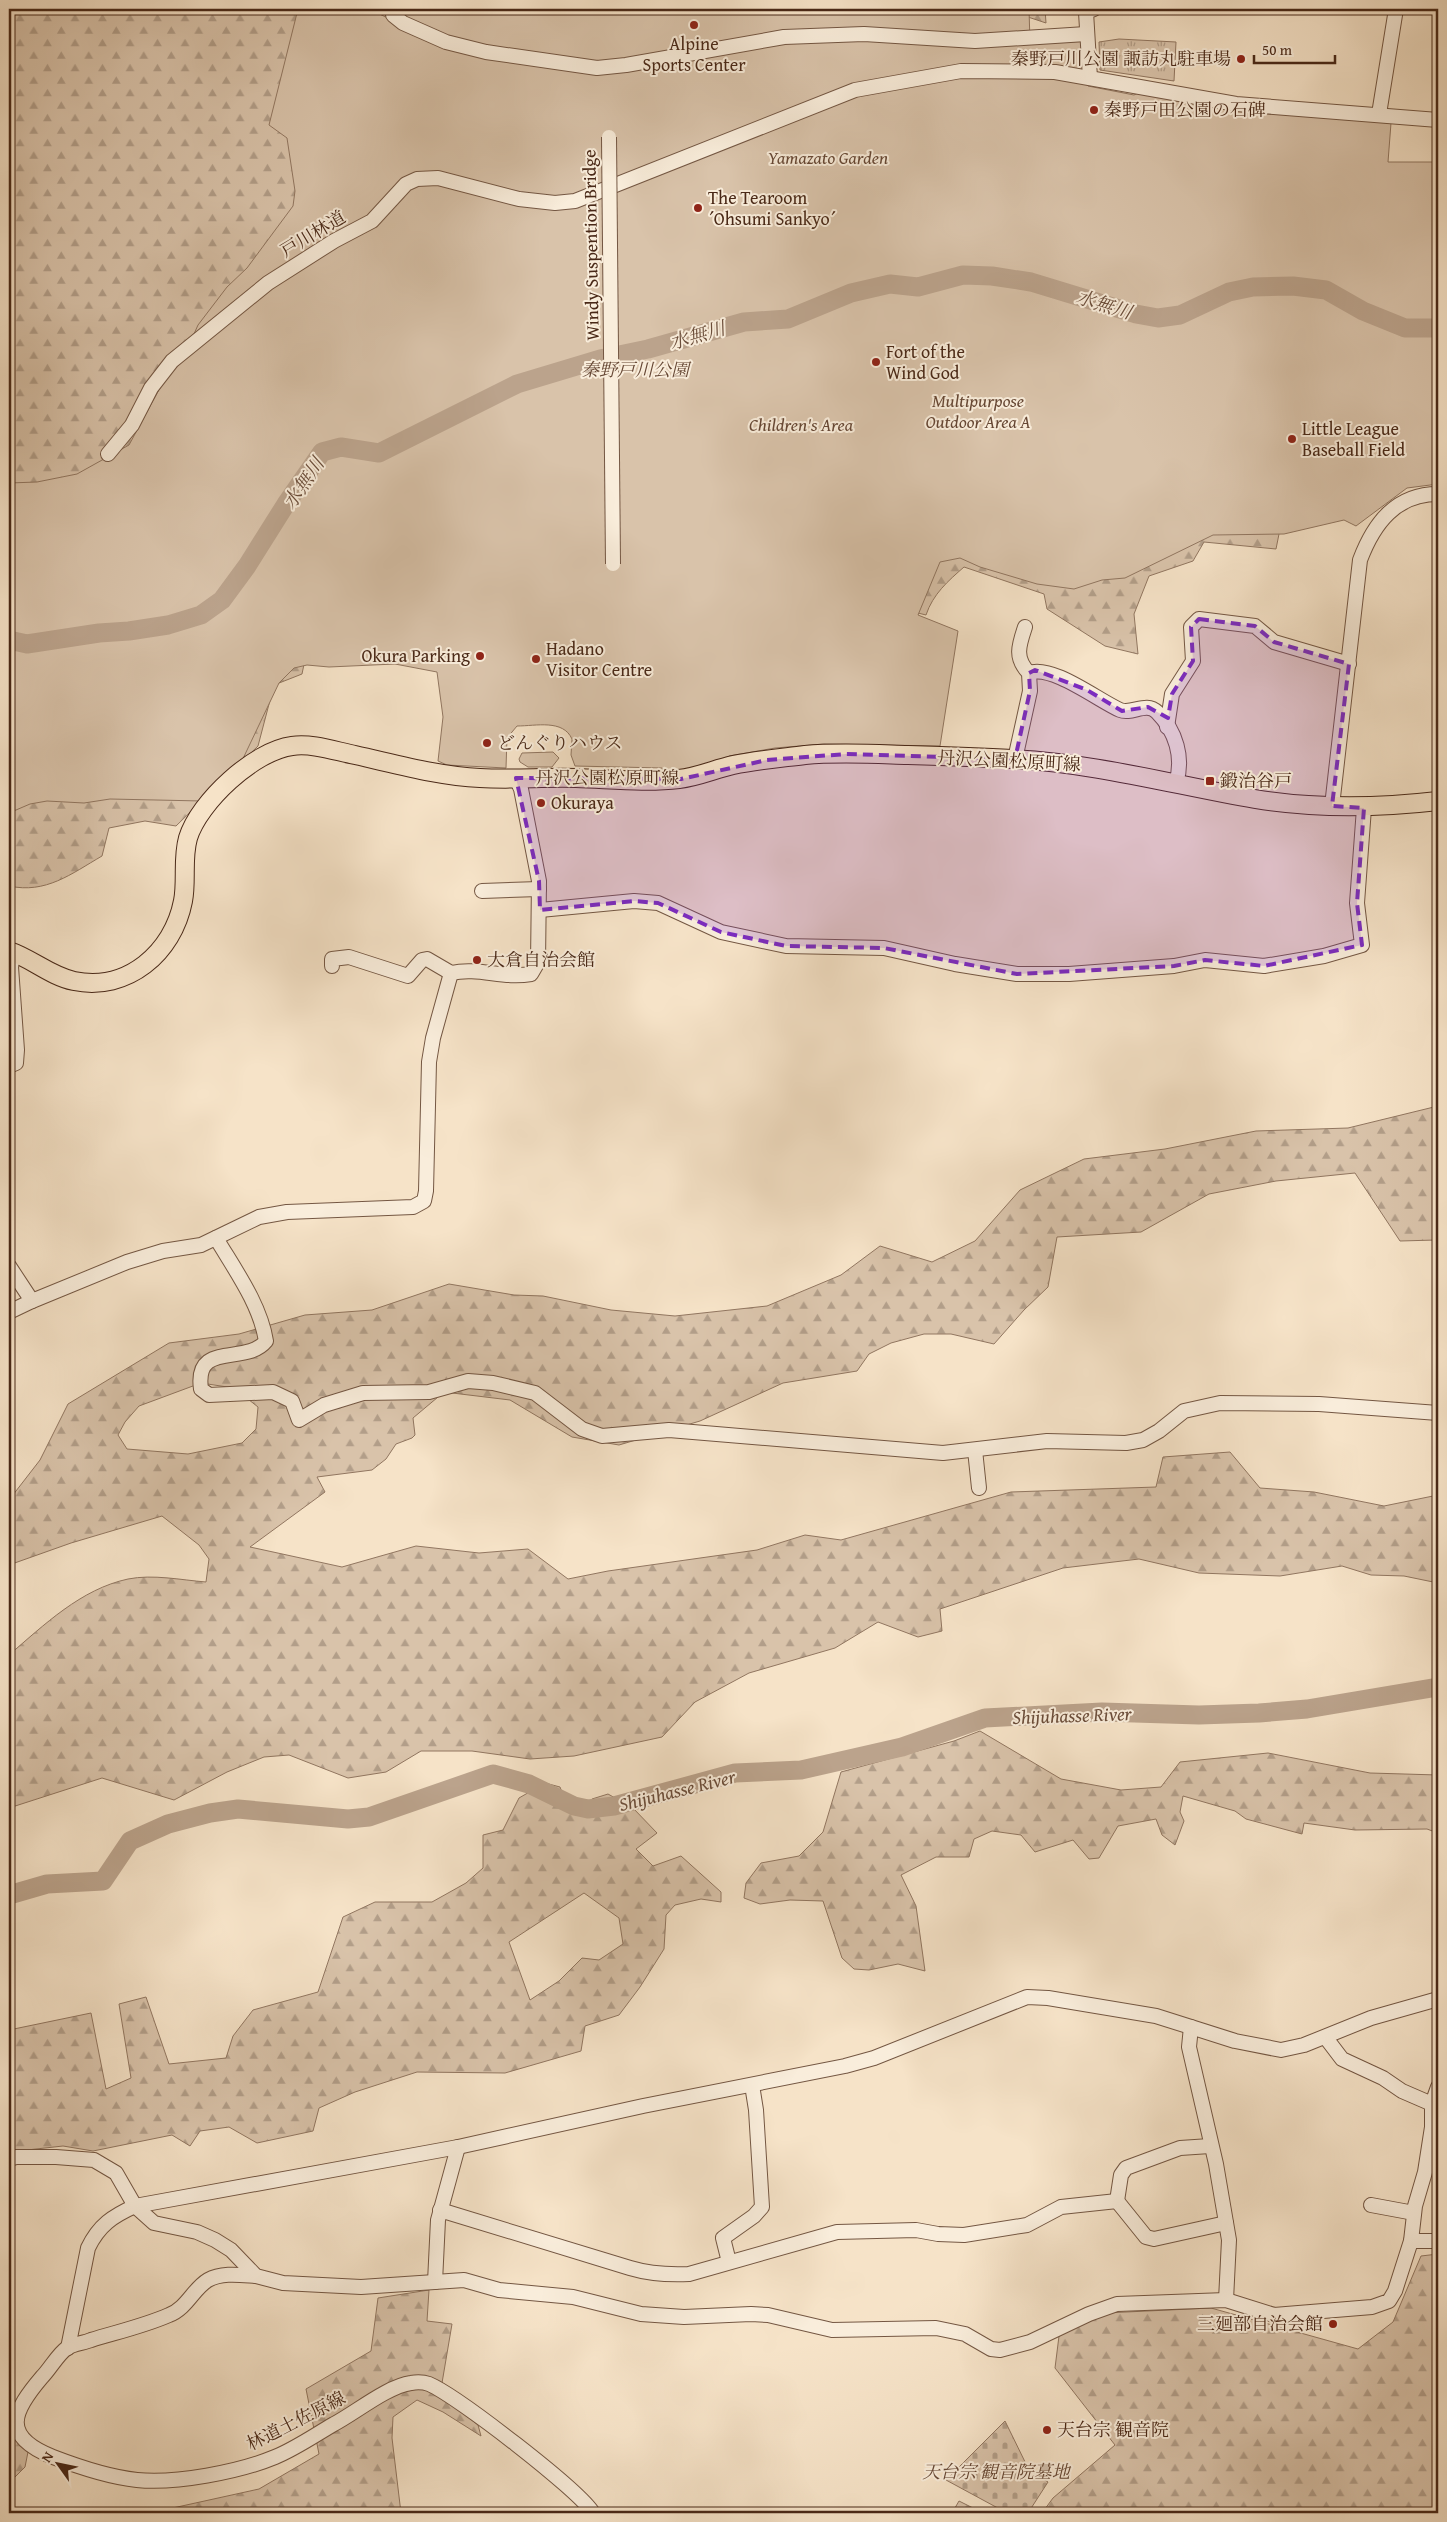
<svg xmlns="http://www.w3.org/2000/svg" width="1447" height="2522" font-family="'Gentium Book Plus','Noto Serif JP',serif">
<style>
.grass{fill:url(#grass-tufts);stroke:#917660}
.forest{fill:url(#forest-firs);stroke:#917660;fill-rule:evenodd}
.cemetery{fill:url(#cemetery-stones);stroke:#917660}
.green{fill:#d9c3aa;stroke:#917660}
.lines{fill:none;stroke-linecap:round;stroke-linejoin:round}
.river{stroke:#bba38c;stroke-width:19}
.minor-casing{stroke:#745743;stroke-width:16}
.major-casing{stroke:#492817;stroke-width:20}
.minor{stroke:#f9eddb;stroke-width:14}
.major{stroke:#f6e3c8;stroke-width:18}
.minor-bridge-casing{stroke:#745743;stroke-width:16;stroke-linecap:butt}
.minor-bridge{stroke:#f9eddb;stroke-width:14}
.marked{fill:#7b2cbf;fill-opacity:0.2;stroke:#7b2cbf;stroke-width:4;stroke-dasharray:10 6;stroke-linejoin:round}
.poi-dot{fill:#8f2418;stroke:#f9eddb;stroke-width:2}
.labels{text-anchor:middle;stroke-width:4;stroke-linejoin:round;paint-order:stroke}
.poi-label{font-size:18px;fill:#492817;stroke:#f9eddb;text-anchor:start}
.park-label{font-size:18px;font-style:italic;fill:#664734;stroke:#f9eddb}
.street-label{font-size:18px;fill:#492817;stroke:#f9eddb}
.water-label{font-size:19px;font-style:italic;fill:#6b4d3a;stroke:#f9eddb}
</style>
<defs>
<pattern id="grass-tufts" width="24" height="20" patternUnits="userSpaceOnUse" patternTransform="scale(1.25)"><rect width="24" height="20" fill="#d9c3aa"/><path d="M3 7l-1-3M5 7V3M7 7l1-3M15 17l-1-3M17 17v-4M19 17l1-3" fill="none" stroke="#b29e89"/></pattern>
<pattern id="forest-firs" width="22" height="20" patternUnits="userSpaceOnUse" patternTransform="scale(1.25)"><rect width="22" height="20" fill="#d9c3aa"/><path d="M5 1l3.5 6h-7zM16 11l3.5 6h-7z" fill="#b29e89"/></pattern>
<pattern id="cemetery-stones" width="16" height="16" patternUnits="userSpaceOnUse" patternTransform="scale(1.25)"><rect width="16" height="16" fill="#d9c3aa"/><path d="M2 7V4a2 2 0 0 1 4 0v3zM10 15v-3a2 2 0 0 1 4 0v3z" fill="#b29e89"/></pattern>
</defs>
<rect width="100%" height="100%" fill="#f6e3c8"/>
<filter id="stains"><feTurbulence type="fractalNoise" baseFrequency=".004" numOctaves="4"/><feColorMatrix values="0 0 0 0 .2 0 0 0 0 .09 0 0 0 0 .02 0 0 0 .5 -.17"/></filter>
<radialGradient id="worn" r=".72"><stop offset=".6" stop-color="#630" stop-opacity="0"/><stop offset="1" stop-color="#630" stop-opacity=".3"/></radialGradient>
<path class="grass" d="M1119,39L1176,42L1174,81L1100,70L1099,42Z"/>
<g class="forest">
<path d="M9,9H649L1280,529L1276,549L1204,542L1193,561L1149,576L1134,614L1138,654L1105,646L1047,609L1044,594L964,567C948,581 933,594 926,615L906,610L310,635L302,674L274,685L258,746L176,826L145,821L109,828L102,856C71,874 46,894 9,886Z"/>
<path d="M1012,9H1045L1046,23L1019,14Z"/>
<path d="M1438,1106V1232L1436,1240L1400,1241L1355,1173L1276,1181L1209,1194L1141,1232L1057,1237L1048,1287L1024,1310L994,1344L951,1334H924L891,1343L869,1354L857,1371L783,1383L700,1421L619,1445L572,1437L510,1400L444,1392L413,1418L415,1435L412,1438L396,1444L386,1459L372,1470L317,1477L325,1492L250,1547L342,1567L416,1546L479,1553L528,1549L568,1579L608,1571L757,1550L805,1535L841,1540L1011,1492L1156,1487L1163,1457L1230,1452L1260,1488L1314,1492L1384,1506L1438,1495V1583L1404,1576L1371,1575L1342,1566L1280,1576L1199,1573L1139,1559L1063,1568L940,1609L942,1631L918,1637L878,1622L835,1648L749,1673L695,1702L662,1737L574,1756L530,1759L472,1751H421L386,1772L348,1778L289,1755L264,1757L227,1772L174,1800L102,1778L9,1808V1655C44,1625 81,1589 128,1579C153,1574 181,1580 206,1582L209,1559L199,1545L162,1516L71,1543L9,1565V1500L40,1460L68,1404L169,1343L239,1334L305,1315L372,1310L449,1284L514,1295L543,1296L611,1310L675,1316L767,1306L841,1275L880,1246L932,1262L975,1241L1020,1190L1084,1159L1165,1149L1256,1131L1348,1128ZM201,1383L234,1388L258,1407L256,1429L242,1443L188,1454L127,1449L118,1435L125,1422L139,1406Z"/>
<path d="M980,1731L1061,1779L1121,1790L1161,1787L1180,1762L1268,1753L1370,1773L1438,1775V1858L1433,1857L1435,1832L1427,1829L1355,1830L1304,1823L1302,1834L1246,1819L1235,1811L1183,1796L1180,1812L1184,1821L1175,1845L1162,1835L1156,1819L1118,1826L1099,1858L1089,1859L1073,1840L1035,1852L1021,1835L992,1831L974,1839L969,1857H936L901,1875L916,1906L925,1971L898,1964L869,1970L854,1969L842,1958L823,1901L790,1900L760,1904L744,1898L746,1883L761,1863L799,1856L823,1832L841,1772L954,1741Z"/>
<path d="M545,1783L560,1787L568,1808L577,1813L592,1799L608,1794L633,1808L657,1833L636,1849L653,1866L681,1856L721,1892V1902L701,1899L675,1905L666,1915L664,1949L640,1987L619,2015L585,2026L581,2051L505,2073L417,2072L355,2092L319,2108L313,2131L257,2143L229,2127L200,2131L190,2146L172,2135L93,2151L63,2146L9,2152V2030L91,2013L106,2089L131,2078L119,2004L146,1997L169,2064L226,2058L233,2036L253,2010L318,1992L343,1917L375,1902H432L466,1883L483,1868V1835L503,1830L519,1798ZM584,1893L619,1918L623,1944L599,1960L582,1958L559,1981L530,2000L509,1942Z"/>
<path d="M1438,2254V2513H1042L1053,2498L1115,2445L1055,2368L1059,2336L1105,2313L1211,2308L1358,2349L1393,2322L1421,2256Z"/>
<path d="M429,2290L427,2321L452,2324L442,2383L431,2388L478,2425L481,2436L443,2412L417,2400L393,2417L392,2438L401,2513H150L259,2489L319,2454L306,2389L371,2351L378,2298Z"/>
<path d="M10,2425L29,2447L25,2467L9,2483Z"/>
<path d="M959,2501L983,2513H952Z"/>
</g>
<path class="cemetery" d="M1005,2421L1029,2470L1048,2482L1028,2513H1007L946,2480Z"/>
<g class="green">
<path d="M298,9H369L392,20L398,9H1029L1030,42L1084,37L1088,86L1134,95L1138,93L1391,123L1388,162H1438V484L1407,488L1356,526L1344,520L1284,534L1213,535L1125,578L1102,580L1074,589L1037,584L980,567L960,558L940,562L918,615L958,631L940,746L824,744L775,748L729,756L730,761L663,775L662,768L575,766L571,755L572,739C563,719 536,726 517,726L507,738L506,768L447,765L438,761L443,717L437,672L395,664L329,667L307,665L294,668L279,683L239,767L202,801L110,799L84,803L47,801L30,804L9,813V483L37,482L77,474L129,445L167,375L181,363L198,325L227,287L247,268L293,206L295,191L287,138L269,125Z"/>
<path d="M553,752L559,758L552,767H528L520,762L519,759L522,753Z"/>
</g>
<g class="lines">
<g class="river">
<path d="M9,640L27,644L99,633L129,631L168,625L201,615L222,600L247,566L286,504L322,452L341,447L379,453L517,384L600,359L648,349L744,322L788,319L851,293L890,284L918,287L963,275L992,276L1031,282L1136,314L1158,318L1180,315L1229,292L1253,287L1293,286L1326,290L1363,311L1405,328H1438"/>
<path d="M9,1895L47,1884L103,1881L130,1841L168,1824L210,1813L238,1809L348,1819L369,1817L493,1774L529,1784L574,1806L588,1809L614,1806L735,1773L801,1770L902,1747L985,1718L1102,1712L1199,1715L1259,1713L1307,1709L1438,1687"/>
</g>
<defs>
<g id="minor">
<path d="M393,9V15L403,23L446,42L486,52L597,68L626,65L784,37L864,34L975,41L1086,34"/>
<path d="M1090,78L1086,12L1094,9"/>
<path d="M1379,114L1396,9"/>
<path d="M108,454L132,425L151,388L172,361L268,283L334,241L372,221L406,184L417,179L438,178L519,199L555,203L575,201L855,90L961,71L1055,72L1236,104L1438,120"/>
<path d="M1029,673C1052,664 1099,701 1120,710C1132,715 1146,701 1157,712C1176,731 1184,758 1176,783"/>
<path d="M1167,727L1172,694L1193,661L1191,627L1199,619L1255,626L1274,642L1349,664"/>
<path d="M1015,759L1030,691L1029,673C1014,658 1019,645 1025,627"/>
<path d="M1332,806L1360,560C1374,523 1396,494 1438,494"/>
<path d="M482,891L539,889"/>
<path d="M540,910L634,901L658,903L721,932L786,946L884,948L955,964L1017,974H1069L1174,966L1205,960L1264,966L1324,956L1362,945L1357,903L1364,808"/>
<path d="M332,966V959L349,957L408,976L422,960L427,959L451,973C479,967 503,979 531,974L538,962L539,881L521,789L516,778"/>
<path d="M9,1066L16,1063L17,1050L11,967L14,952"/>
<path d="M216,1238C235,1270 260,1304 266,1341C246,1366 194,1340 201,1389L209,1395L273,1392L292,1401L299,1420L324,1405L363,1393L429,1392L468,1381L493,1383L535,1393L582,1429L602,1436L669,1430L943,1453L1047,1441L1126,1443L1143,1440L1159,1431L1184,1411L1220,1403L1319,1404L1438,1413"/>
<path d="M9,1266L32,1301L127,1262L163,1251L201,1245L259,1217L287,1212L413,1207L424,1201L426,1191L429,1062L433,1038L451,973"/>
<path d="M9,1312L32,1301"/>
<path d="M975,1450L979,1488"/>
<path d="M1191,2027L1189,2047L1216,2164L1229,2240L1226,2300"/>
<path d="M1326,2038L1342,2059L1383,2078L1402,2091L1432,2104"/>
<path d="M9,2159L16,2157H56L94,2160L116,2173L135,2206L154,2223L197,2232L215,2240L231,2250L256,2276L283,2283L361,2287L464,2280L499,2290L573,2297L641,2314L684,2317L751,2314L768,2315L832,2330L936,2328L965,2334L991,2349L1000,2350L1030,2342L1089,2314L1117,2304L1226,2300L1274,2315L1372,2307L1389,2301L1395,2291L1411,2241L1415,2206L1425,2172L1432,2127V2104L1438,2087"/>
<path d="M1117,2201L1146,2237L1154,2239L1226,2223"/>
<path d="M1117,2201L1121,2175L1126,2168L1180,2148L1210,2146"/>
<path d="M1371,2205L1414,2213"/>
<path d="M440,2210L630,2268C650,2274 668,2275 689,2274L837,2232L916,2230L938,2234L964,2235L1027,2225L1061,2207L1117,2201"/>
<path d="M1411,2241H1438"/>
<path d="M729,2262L723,2238L754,2216L762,2207L756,2110L752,2085"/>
<path d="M256,2276C241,2275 222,2272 208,2280C193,2289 187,2308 169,2315C144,2326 117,2332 91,2340C84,2343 73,2344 67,2348C58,2354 50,2369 42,2377C13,2411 0,2436 53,2457C79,2467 109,2477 137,2480C175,2484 239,2472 275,2457C295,2449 315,2435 334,2424C355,2413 388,2386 411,2383C417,2382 423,2382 429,2384C457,2396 579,2490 593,2513"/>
<path d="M435,2282L438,2220L458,2147"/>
<path d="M68,2348L88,2248C99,2225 113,2216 135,2206L458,2147L643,2106L845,2066L874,2058L1027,1997L1048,1998L1156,2016L1235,2041L1281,2050L1304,2045L1371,2018L1438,1999"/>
</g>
<path id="major" d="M9,951C31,958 50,976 74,981C127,992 173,953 183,901C187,881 182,859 188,838C199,802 254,751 292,746C312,743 335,751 355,755C396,764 438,776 480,778C512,780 544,777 576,778C610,779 646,783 679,779C698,777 715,769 733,765C757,760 781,758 805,755C839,752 874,754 908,755C943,756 977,757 1012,759C1095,763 1174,785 1255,799C1316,809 1377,808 1438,801"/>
</defs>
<use href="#minor" class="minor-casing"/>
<use href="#major" class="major-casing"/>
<use href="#minor" class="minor"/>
<use href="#major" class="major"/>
<defs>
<path id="minor-bridge" d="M609,137L613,564"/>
</defs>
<use href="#minor-bridge" class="minor-bridge-casing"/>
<use href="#minor-bridge" class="minor-bridge"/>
</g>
<path class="marked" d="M1199,619L1255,626L1274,642L1349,664L1332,806L1364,808L1357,903L1362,945L1264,966L1205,960L1174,966L1017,974L884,948L786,946L721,932L658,903L634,901L540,910L539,881L516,778L681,779L767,760L846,754L1015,759L1030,691L1029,673L1035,670L1087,690L1122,711L1148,707L1168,718L1172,694L1193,661L1191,627Z"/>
<g class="poi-dot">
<circle cx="694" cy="25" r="5"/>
<circle cx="1241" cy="59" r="5"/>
<circle cx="1094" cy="110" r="5"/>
<circle cx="698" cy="208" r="5"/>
<circle cx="876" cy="362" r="5"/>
<circle cx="1292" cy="439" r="5"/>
<circle cx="480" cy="656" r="5"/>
<circle cx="536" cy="659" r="5"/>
<circle cx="487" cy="743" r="5"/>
<rect x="1205" y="776" width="10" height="10" rx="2.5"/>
<circle cx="541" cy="803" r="5"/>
<circle cx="477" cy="960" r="5"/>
<circle cx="1333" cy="2324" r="5"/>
<circle cx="1047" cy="2430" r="5"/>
</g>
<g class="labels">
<g class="poi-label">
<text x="694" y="50" text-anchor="middle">Alpine<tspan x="694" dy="21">Sports Center</tspan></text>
<text x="1231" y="65" text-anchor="end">秦野戸川公園 諏訪丸駐車場</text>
<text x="1104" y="116">秦野戸田公園の石碑</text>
<text x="708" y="204">The Tearoom<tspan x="708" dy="21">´Ohsumi Sankyo´</tspan></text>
<text x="886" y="358">Fort of the<tspan x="886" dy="21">Wind God</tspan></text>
<text x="1302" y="435">Little League<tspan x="1302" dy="21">Baseball Field</tspan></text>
<text x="546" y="655">Hadano<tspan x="546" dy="21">Visitor Centre</tspan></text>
<text x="470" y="662" text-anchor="end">Okura Parking</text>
<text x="497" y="749">どんぐりハウス</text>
<text x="1220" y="787">鍛治谷戸</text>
<text x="551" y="809">Okuraya</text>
<text x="487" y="966">大倉自治会館</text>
<text x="1323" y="2330" text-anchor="end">三廻部自治会館</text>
<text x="1057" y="2436">天台宗 観音院</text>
</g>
<g class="park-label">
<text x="828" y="164">Yamazato Garden</text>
<text x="635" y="376">秦野戸川公園</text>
<text x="978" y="407">Multipurpose<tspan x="978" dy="21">Outdoor Area A</tspan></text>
<text x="801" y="431">Children's Area</text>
<text x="996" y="2478">天台宗 観音院墓地</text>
</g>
<g class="street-label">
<text transform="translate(313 234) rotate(-31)" y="6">戸川林道</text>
<text transform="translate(591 245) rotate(-91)" y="6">Windy Suspention Bridge</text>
<text transform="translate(1009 761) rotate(3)" y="6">丹沢公園松原町線</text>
<text x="607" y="784">丹沢公園松原町線</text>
<text transform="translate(296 2421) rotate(-27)" y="6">林道土佐原線</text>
</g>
<g class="water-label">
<text transform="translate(1104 304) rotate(17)" y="7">水無川</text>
<text transform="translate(697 335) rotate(-16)" y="7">水無川</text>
<text transform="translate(303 483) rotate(-56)" y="7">水無川</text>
<text transform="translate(1072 1715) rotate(-2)" y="7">Shijuhasse River</text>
<text transform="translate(677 1790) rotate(-14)" y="7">Shijuhasse River</text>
</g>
</g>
<rect width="1447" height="2522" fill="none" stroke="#f6e3c8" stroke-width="30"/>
<rect x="10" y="10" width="1427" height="2502" fill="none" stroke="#492817" stroke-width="2.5"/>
<rect x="15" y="15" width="1417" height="2492" fill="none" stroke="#492817"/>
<g transform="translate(58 2464) rotate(303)" stroke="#f9eddb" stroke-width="4" paint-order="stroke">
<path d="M0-4L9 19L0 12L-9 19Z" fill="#492817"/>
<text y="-8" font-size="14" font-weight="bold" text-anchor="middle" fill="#492817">N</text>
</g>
<path d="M1254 55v8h81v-8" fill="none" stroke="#492817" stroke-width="2.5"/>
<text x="1262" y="55" font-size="15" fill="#492817" stroke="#f9eddb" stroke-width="4" paint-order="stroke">50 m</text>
<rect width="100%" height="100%" filter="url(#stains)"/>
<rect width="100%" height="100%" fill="url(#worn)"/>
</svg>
